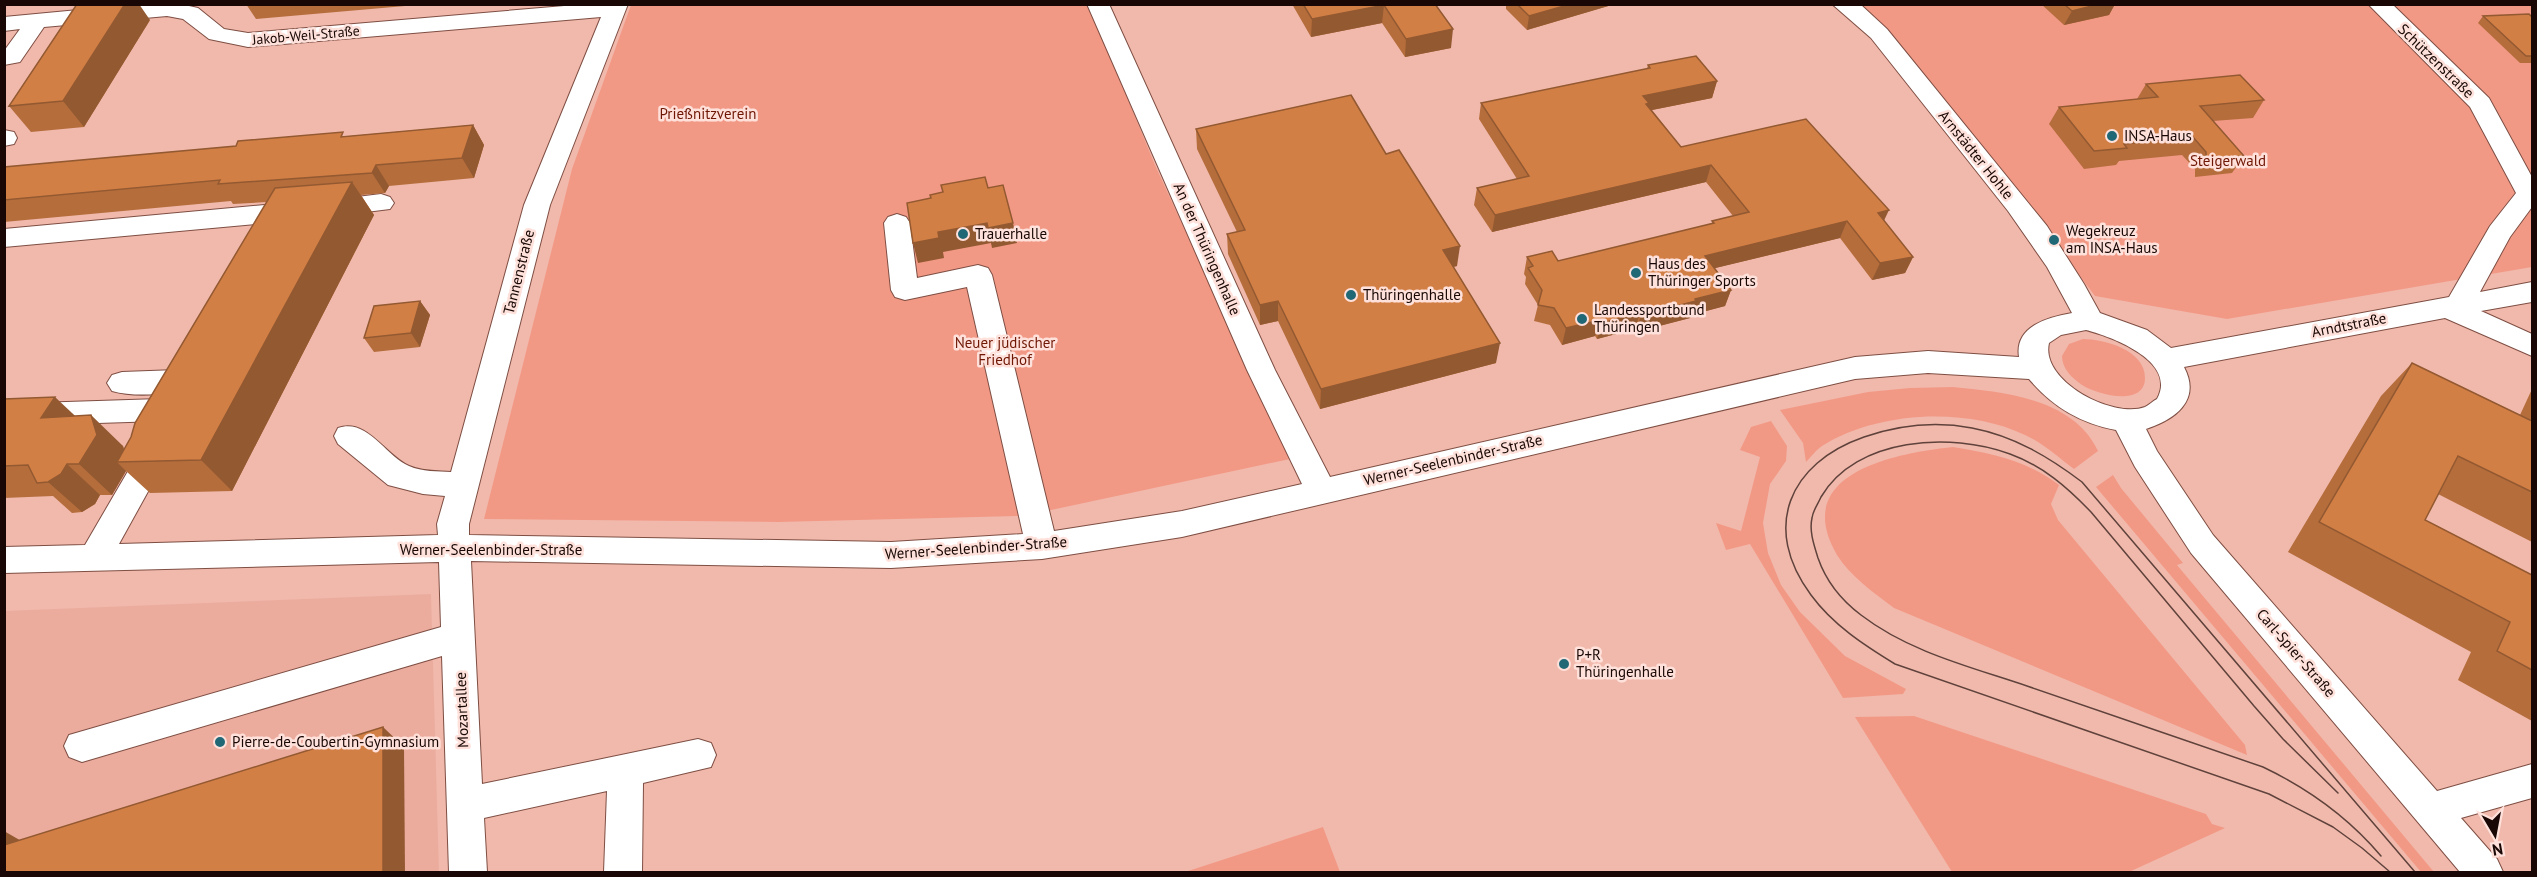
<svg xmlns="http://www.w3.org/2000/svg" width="2537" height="877" font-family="'PT Sans',sans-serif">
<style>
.built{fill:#ebac9e}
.green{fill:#f29986}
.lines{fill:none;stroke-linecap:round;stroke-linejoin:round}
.minor-casing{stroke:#7e4e43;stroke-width:2}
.minor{fill:#fff;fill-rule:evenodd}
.tram{stroke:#5f423b;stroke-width:1.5}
.wall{fill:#b56d3c}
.shaded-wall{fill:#935931}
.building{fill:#d27f46;stroke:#935931;stroke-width:1.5}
.poi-dot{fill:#206876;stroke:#ffe1db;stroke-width:2}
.labels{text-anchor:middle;stroke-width:5;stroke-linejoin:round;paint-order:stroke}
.far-street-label{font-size:14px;fill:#180704;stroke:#ffe1db}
.street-label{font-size:15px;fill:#180704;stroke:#ffe1db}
.park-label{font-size:15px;fill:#6f1705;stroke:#ffe1db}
.poi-label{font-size:15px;fill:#180704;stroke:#ffe1db;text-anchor:start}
</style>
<rect width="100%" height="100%" fill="#f1b9ac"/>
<path class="built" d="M431,594L439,872H5L4,611Z"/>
<g class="green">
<path d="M631,5H1089L1155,165L1290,459L1023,516L778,522L484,519L572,169Z"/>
<path d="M1857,5H2532V267L2227,319L2095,296L2062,253Z"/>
<path d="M2083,339C2104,339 2145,350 2145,378C2145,407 2097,395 2082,385C2072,378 2062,369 2062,356L2069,344Z"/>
<path d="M1953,387C2003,392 2073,398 2098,451L2074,469C2059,458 2043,443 2025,435C1966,407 1878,411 1822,446C1816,450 1811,457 1806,462L1803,443L1780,410L1868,392L1910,388Z"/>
<path d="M1771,421L1787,446L1786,461L1770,484L1763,523L1768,553L1781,585L1800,612L1845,656L1906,689L1903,694L1843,698L1750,544L1726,550L1716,523L1741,531L1760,457L1740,450L1751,427Z"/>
<path d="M1953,447C1991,453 2028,461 2059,485L2051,504L2058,520L2245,745L2247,755L1894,608C1874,593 1850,576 1837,555C1789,473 1896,453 1953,447Z"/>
<path d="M2113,475L2121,488L2183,563L2177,565L2434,872H2421L2096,487Z"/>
<path d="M1914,716L2206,814L2212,824L2225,828L2129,872H1952L1855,717Z"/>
<path d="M1323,827L1340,872H1185Z"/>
</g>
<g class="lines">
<defs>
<g id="minor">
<path d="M142,4H180L198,8L224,29L248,33L588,4H628L550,205L469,524V535L891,542L1023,534L967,287L905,300L895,297L891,290L884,223L888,217L897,214L906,217L910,223L917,278L978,265L988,268L992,275L1054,531L1182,511L1302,484L1247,370L1087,4H1109L1275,370L1330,477L1855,357L1928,351L2019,357C2014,326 2049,317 2072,313L2047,267L2008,211L1871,38L1832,4H1860L1887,29L2047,226L2084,284L2100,313L2147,330L2171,348L2449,297L2490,226L2516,193L2470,107L2368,4H2392L2489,98L2532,177V207L2510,237L2480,292L2532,282V302L2481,311L2532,334V356L2445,318L2184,367C2202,401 2174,420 2146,429L2157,451L2213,535L2437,791L2532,764V798L2461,818L2497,859L2503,872H2460L2191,553L2135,467L2116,430C2080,423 2053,407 2029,379L1928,373L1855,379L1182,537L1042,559L891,568L471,561L482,784L698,739L711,743L716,755L711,767L643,783L642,872H604L607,791L484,818L487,872H449L442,656L82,762L69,757L64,746L69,735L441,627L439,562L4,573V547L85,545L131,466L141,435L152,431L163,435L167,443L161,468L119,544L438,535L437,524L445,496L423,494L388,485L338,444L334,436L338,428C368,418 385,456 409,466C422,472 438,471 451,472L524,205L601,17L248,47L209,39L183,19L167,16L44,27L20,62L4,65V51L20,29L4,31V17ZM2086,330C2112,337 2178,361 2157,399C2153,401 2149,405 2145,407C2113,419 2040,381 2049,343L2061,335Z"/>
<path d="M4,130L14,132L17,138L14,144L4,146Z"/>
<path d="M381,194L390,197L394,203L390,209L326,217L317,214L313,208L317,202Z"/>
<path d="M275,204L284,207L288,213L271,241L262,244L253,241L249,235L256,224L4,247V229Z"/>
<path d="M177,370L187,373L191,381L187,389C166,395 133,397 112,391L107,383L112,375L122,372Z"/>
<path d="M160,399L170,402L175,410L170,418L160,421L4,426V404Z"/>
</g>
</defs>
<use href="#minor" class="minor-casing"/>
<use href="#minor" class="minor"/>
<g class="tram">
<path d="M2338,793L2283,739L2254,706L2091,512C2067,487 2043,466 2010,454C1951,432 1856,437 1821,497C1818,504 1813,510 1812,518C1809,531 1814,545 1818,558C1826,581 1841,600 1861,615C1909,652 1971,667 2027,686C2106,713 2184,740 2263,767C2309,789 2348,817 2381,856"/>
<path d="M2390,872L2362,848L2333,827L2269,794L1895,664C1864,645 1833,625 1811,595C1761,528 1789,463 1864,437C1899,425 1935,421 1972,428C2014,436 2049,457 2082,482L2415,872"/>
</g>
</g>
<g class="wall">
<path d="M246,4H428L256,19Z"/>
<path d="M1292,4H1435L1451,48L1405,57L1382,23L1311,37Z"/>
<path d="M1506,4H1615L1527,30L1506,9Z"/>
<path d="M2041,4H2115L2109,15L2064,25Z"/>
<path d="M2483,16L2532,17V63H2520L2478,23Z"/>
<path d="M150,20L84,127L31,132L9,106Z"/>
<path d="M1648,65L1717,81L1712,98L1652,110L1681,147L1884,221L1913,257L1905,273L1872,280L1840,238L1715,268L1731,290L1725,306L1691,315L1690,318L1636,332L1635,329L1597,339L1595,336L1562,345L1550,325L1534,321L1538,305L1525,284L1526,277L1524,274L1527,257L1558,261L1712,224V221L1733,216L1706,182L1492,232L1474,205L1477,188L1517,179L1479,119L1481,103L1647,69Z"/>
<path d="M2146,84L2264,100L2253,118L2213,121L2244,156L2232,173L2195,177V169L2182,155L2119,161L2116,165L2084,169L2049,124L2059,107L2137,99Z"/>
<path d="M473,125L484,145L474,178L389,186L385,193L361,195L374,215L232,491L150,493L126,471L112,495H100L95,504L82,512L72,513L53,496L4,498V399L75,416L123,446L124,450L267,202L233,204L231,201L4,222V167Z"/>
<path d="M1196,129L1386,154L1457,266L1453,267L1496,363L1320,409L1278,321L1260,325L1228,254L1227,234L1237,232L1197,149Z"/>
<path d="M420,301L430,315L420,347L374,352L364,338Z"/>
<path d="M2412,363L2520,415L2532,389V542L2438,494L2425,520L2532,575V721L2458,680L2471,652L2288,552L2381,396Z"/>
</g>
<g class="shaded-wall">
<path d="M125,4H139L150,20L84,127L63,101Z"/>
<path d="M1571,4H1615L1527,30L1529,16Z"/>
<path d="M2100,4H2115L2109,15L2064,25L2072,11Z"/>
<path d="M1384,5L1382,23L1311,37L1312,19Z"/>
<path d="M1453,29L1451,48L1405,57L1406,39Z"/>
<path d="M1717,81L1712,98L1647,111L1643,96Z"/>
<path d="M473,125L484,145L474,178L462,158Z"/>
<path d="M376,165L389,186L385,193L372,173Z"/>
<path d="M1711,165L1706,182L1492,232L1495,215Z"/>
<path d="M352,182L374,215L232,491L201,460Z"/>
<path d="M1889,210L1881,227L1878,213Z"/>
<path d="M1847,221L1840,238L1699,272L1705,256Z"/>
<path d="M987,223L991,243L943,252L944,258L918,263L913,243L938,232Z"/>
<path d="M1013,223L1017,243L992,248L988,228Z"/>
<path d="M1460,246L1457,266L1440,270L1443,250Z"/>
<path d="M1913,257L1905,273L1872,280L1880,263Z"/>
<path d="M1731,290L1725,306L1691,315L1690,318L1636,332L1641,315L1695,299Z"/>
<path d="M420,301L430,315L420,347L411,333Z"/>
<path d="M1278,301V321L1260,325V305Z"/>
<path d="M1640,313L1635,329L1597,339L1602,323Z"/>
<path d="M1600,320L1595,336L1562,345L1566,328Z"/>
<path d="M1500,343L1496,363L1320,409L1321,389Z"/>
<path d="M55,397L88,428L41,418Z"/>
<path d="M91,415L123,446L128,462H117L126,471L112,495L79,464Z"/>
<path d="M67,464L100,495L95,504L82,512L48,482Z"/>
<path d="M383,727L404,747L405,873H383Z"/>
<path d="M4,831L30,846L4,853Z"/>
</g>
<g class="building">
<path d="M77,4H125L63,101L9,106Z"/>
<path d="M1303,4H1435L1453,29L1406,39L1384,5L1312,19Z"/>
<path d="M1517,4H1571L1529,16Z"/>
<path d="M2064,4H2100L2072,11Z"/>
<path d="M2529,14L2532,17V56H2526L2483,16Z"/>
<path d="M1696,56L1717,81L1643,96L1649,103L1646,104L1681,147L1806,119L1889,210L1878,213L1913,257L1880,263L1847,221L1705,256L1731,290L1695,299L1696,301L1641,315L1640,313L1602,323L1600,320L1566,328L1554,308L1538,305L1542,290L1528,268L1533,266L1527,257L1552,251L1558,261L1714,223L1712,221L1749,212L1711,165L1495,215L1477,188L1529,176L1481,103L1650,68L1648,65Z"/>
<path d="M2240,75L2264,100L2200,106L2244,156L2206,159V152L2193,137L2124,144L2127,148L2094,151L2059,107L2158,97L2146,84Z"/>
<path d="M1351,95L1386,154L1399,150L1460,246L1443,250L1500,343L1321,389L1278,301L1260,305L1227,234L1245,230L1196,129Z"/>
<path d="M473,125L462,158L376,165L372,173L218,184L220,180L4,200V167L236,146L238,141L343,132L341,137Z"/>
<path d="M985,177L988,188L1003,185L1013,223L988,228L987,223L938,232L939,238L913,243L907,203L931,198L930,195L943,192L941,185Z"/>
<path d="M352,182L201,460L117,462L131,437L135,423L275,188Z"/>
<path d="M420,301L411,333L364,338L374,306Z"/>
<path d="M2412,363L2532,421V492L2458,456L2425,520L2532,575V670L2497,651L2510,622L2319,522Z"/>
<path d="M55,397L41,418L91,415L97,435L79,464H67L61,474L48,482L37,483L28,465L4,466V399Z"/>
<path d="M383,727V873H4V845Z"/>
</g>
<g class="poi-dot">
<circle cx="2112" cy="136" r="6"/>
<circle cx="963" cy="234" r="6"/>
<circle cx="2054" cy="240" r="6"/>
<circle cx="1636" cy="273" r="6"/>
<circle cx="1351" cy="295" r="6"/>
<circle cx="1582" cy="319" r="6"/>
<circle cx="1564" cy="664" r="6"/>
<circle cx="220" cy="742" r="6"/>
</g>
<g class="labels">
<g class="far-street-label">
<text transform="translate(306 35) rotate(-5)" y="5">Jakob-Weil-Straße</text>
</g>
<g class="street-label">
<text transform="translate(2436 61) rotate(44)" y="5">Schützenstraße</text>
<text transform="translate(1976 155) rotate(51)" y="5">Arnstädter Hohle</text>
<text transform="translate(1207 249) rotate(66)" y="5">An der Thüringenhalle</text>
<text transform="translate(519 272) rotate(-76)" y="5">Tannenstraße</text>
<text transform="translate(2349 325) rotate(-11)" y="5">Arndtstraße</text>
<text transform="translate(1453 460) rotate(-13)" y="5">Werner-Seelenbinder-Straße</text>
<text transform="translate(976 548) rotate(-4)" y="5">Werner-Seelenbinder-Straße</text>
<text x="491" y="555">Werner-Seelenbinder-Straße</text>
<text transform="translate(2296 653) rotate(49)" y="5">Carl-Spier-Straße</text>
<text transform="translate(462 710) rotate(-92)" y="5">Mozartallee</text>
</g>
<g class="park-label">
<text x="708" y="119">Prießnitzverein</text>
<text x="2228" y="166">Steigerwald</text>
<text x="1005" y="348">Neuer jüdischer<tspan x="1005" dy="17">Friedhof</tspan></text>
</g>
<g class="poi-label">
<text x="2124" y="141">INSA-Haus</text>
<text x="2066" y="236">Wegekreuz<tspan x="2066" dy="17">am INSA-Haus</tspan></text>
<text x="975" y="239">Trauerhalle</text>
<text x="1648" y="269">Haus des<tspan x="1648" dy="17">Thüringer Sports</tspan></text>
<text x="1363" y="300">Thüringenhalle</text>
<text x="1594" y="315">Landessportbund<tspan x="1594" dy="17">Thüringen</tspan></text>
<text x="1576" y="660">P+R<tspan x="1576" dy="17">Thüringenhalle</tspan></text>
<text x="232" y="747">Pierre-de-Coubertin-Gymnasium</text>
</g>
</g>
<rect width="2537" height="877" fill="none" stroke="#180704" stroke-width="12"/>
<g transform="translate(2495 835) rotate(170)" stroke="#ffe1db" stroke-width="4.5" paint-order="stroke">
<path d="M0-4.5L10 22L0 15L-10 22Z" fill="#180704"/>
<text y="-9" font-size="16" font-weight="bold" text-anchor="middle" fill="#180704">N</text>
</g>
</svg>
